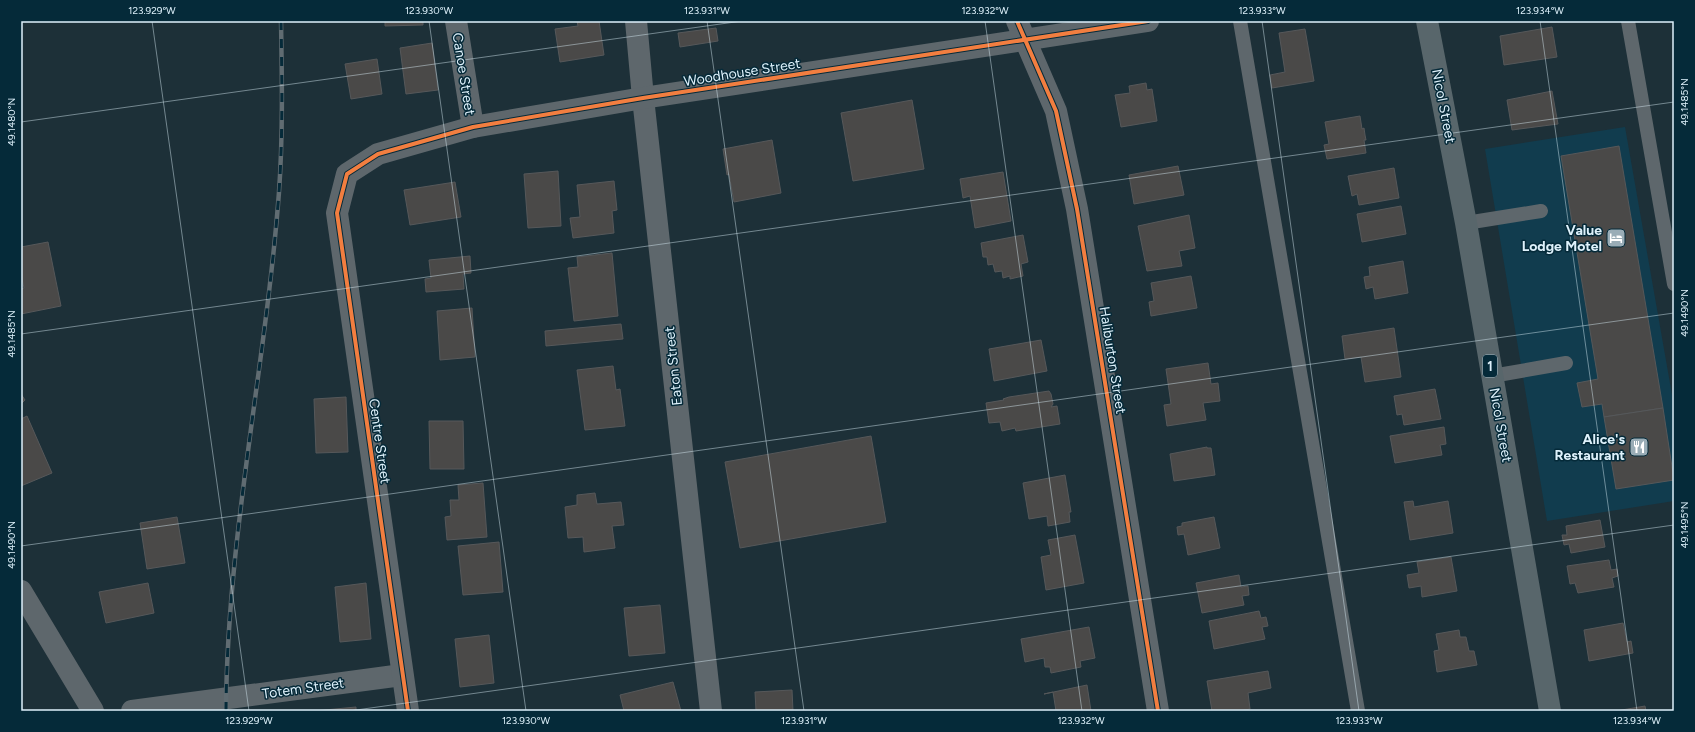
<svg xmlns="http://www.w3.org/2000/svg" width="1695" height="732" font-family="Figtree,sans-serif">
<style>
.built{fill:#113c4e}
.building{fill:#4a4948;stroke:#56585a}
.lines{fill:none;stroke-linecap:round;stroke-linejoin:round}
.lane{stroke:#5e676c;stroke-width:14}
.street{stroke:#5e676c;stroke-width:22}
.highway{stroke:#58666b;stroke-width:22}
.rail-casing{stroke:#606c72;stroke-width:4.5}
.rail{stroke:#052a39;stroke-width:3;stroke-dasharray:9;stroke-linecap:butt}
.cycleway-casing{stroke:#052a39;stroke-width:6}
.cycleway{stroke:#f27e40;stroke-width:4}
.ticks{fill:none;stroke:#def1fb;stroke-width:1;stroke-opacity:0.45}
.labels{text-anchor:middle;stroke-width:3;stroke-linejoin:round;paint-order:stroke}
.shield{fill:#052a39;stroke:#9db5c1;stroke-width:1}
.shield-label{font-size:13px;font-weight:bold;fill:#def1fb}
.street-label{font-size:14px;fill:#def1fb;stroke:#052a39}
.poi-label{font-size:14px;font-weight:bold;fill:#def1fb;stroke:#052a39;text-anchor:end}
.neatline{fill:none;stroke:#def1fb;stroke-width:1.5}
.ticks-label{font-size:10px;text-anchor:middle;fill:#def1fb}
</style>
<rect width="100%" height="100%" fill="#1d3038"/>
<path class="built" d="M1625,127L1674,406V501L1547,521L1485,149Z"/>
<g class="building">
<path d="M385,21H423V25L385,26Z"/>
<path d="M577,21H599L604,55L560,62L555,29L578,26Z"/>
<path d="M1552,27L1557,57L1504,65L1500,36Z"/>
<path d="M716,28L718,41L680,47L678,33Z"/>
<path d="M1305,29L1314,81L1272,88L1270,75L1285,72L1279,33Z"/>
<path d="M432,43L438,90L406,94L400,48Z"/>
<path d="M377,59L382,94L351,99L345,64Z"/>
<path d="M1146,83L1147,90L1152,89L1157,121L1121,127L1115,95L1130,93L1129,86Z"/>
<path d="M1552,91L1558,124L1512,130L1507,100Z"/>
<path d="M912,100L924,169L853,181L841,113Z"/>
<path d="M1360,116L1362,129L1364,128L1365,135L1366,140H1364L1366,153L1327,159L1324,145L1329,144L1325,122Z"/>
<path d="M772,140L781,193L734,202L729,174L727,175L723,149Z"/>
<path d="M1619,146L1663,408L1604,417L1602,404L1582,407L1577,383L1598,379L1561,156Z"/>
<path d="M1178,166L1184,195L1134,204L1129,175Z"/>
<path d="M1394,168L1399,198L1359,205L1357,194L1352,196L1348,176Z"/>
<path d="M558,171L561,226L528,228L524,174Z"/>
<path d="M1003,172L1011,221L975,228L970,196L963,198L960,179Z"/>
<path d="M614,181L617,210L612,211L614,233L573,238L570,218L580,217L577,185Z"/>
<path d="M455,182L461,217L410,225L404,190Z"/>
<path d="M1401,206L1406,234L1362,242L1357,214Z"/>
<path d="M1189,215L1195,248L1179,251L1182,266L1147,271L1138,226Z"/>
<path d="M1023,235L1028,262L1021,264L1023,276L1010,279V276L1003,278L1002,271L995,272L993,264L988,265L987,257H983L981,243Z"/>
<path d="M48,242L61,306L21,314V289L24,288L21,274V247Z"/>
<path d="M612,253L618,316L574,321L568,268L578,267L577,257Z"/>
<path d="M470,256L471,273L463,274L464,289L426,292L425,279L431,278L429,260Z"/>
<path d="M1403,261L1408,293L1375,299L1373,287L1366,289L1364,277L1370,276L1369,267Z"/>
<path d="M1191,276L1197,308L1151,316L1149,302L1154,301L1151,283Z"/>
<path d="M472,308L475,357L440,360L437,311Z"/>
<path d="M621,324L623,339L546,346L545,331Z"/>
<path d="M1394,328L1401,377L1365,382L1361,357L1345,359L1342,336Z"/>
<path d="M1041,340L1047,371L994,381L989,349Z"/>
<path d="M1208,363L1211,384L1218,383L1220,401L1203,403L1206,420L1167,426L1164,405L1171,404L1166,369Z"/>
<path d="M613,366L616,390L620,389L625,426L585,430L577,370Z"/>
<path d="M1435,389L1441,419L1404,425L1402,414L1397,415L1394,396Z"/>
<path d="M1049,391L1051,394L1053,404L1051,407L1057,406L1060,424L1016,431L1015,428L1002,431L1000,422L989,423L986,403L1004,400L1003,399L1009,397Z"/>
<path d="M21,394L25,400L21,404Z"/>
<path d="M346,397L348,452L316,453L314,399Z"/>
<path d="M1663,408L1674,480L1616,489L1604,417Z"/>
<path d="M27,416L52,473L21,486V419Z"/>
<path d="M429,421H463L464,469H430Z"/>
<path d="M1444,427L1446,444L1440,445L1442,455L1395,463L1390,436Z"/>
<path d="M871,436L886,522L740,548L725,462Z"/>
<path d="M1207,447V448H1211L1215,475L1174,481L1170,454Z"/>
<path d="M1065,475L1071,512H1069L1070,522L1048,526L1047,516L1029,519L1023,483Z"/>
<path d="M483,483L487,537L447,540L445,517L451,516L450,500H459L458,485Z"/>
<path d="M595,493L597,504L621,502L624,525L612,526L615,548L584,552L583,537L568,538L565,507L577,505V495Z"/>
<path d="M1413,501L1414,507L1448,501L1453,533L1410,540L1404,502Z"/>
<path d="M177,517L185,563L147,569L140,523Z"/>
<path d="M1214,517L1220,548L1188,555L1184,534L1178,535L1177,527L1182,526V523Z"/>
<path d="M1600,520L1605,547L1571,553L1569,544L1564,545L1562,535H1567L1566,526Z"/>
<path d="M1075,535L1084,583L1046,590L1041,557L1051,555L1048,540Z"/>
<path d="M499,542L503,592L463,595L458,546Z"/>
<path d="M1451,557L1457,591L1422,597L1421,586L1409,588L1407,575L1419,573L1417,562Z"/>
<path d="M1609,560L1611,570L1617,569L1618,576L1612,578L1614,587L1578,593L1575,583L1570,584L1567,566Z"/>
<path d="M1239,575L1241,587L1248,586L1249,595L1242,596L1244,605L1202,613L1196,583Z"/>
<path d="M148,583L154,613L106,623L99,592Z"/>
<path d="M366,583L371,639L340,642L335,587Z"/>
<path d="M660,605L665,653L629,656L624,608Z"/>
<path d="M1259,611L1261,618L1266,617L1268,626L1262,627L1265,639L1214,649L1209,621Z"/>
<path d="M1623,623L1627,642L1631,641L1633,653L1589,661L1584,630Z"/>
<path d="M1089,627L1095,658L1080,661L1081,667L1051,673L1050,667H1045L1044,658L1025,662L1021,639Z"/>
<path d="M1459,630L1460,637H1466L1469,651H1474L1477,665L1437,672L1434,651L1439,650L1436,634Z"/>
<path d="M489,635L494,683L460,687L455,639Z"/>
<path d="M1268,671L1271,688L1248,693L1250,709L1239,711H1212L1207,681Z"/>
<path d="M673,682L681,711H624L620,695Z"/>
<path d="M1087,685L1091,711H1056L1053,692L1044,694Z"/>
<path d="M792,690L793,711H756L755,692Z"/>
<path d="M1645,706L1646,711H1616Z"/>
<path d="M356,707V711H314Z"/>
</g>
<g class="lines">
<g class="lane">
<path d="M1240,21L1358,711"/>
<path d="M1628,21L1674,284"/>
<path d="M1466,223L1541,211"/>
<path d="M1492,376L1566,363"/>
</g>
<g class="street">
<path d="M456,21L473,127"/>
<path d="M636,21L643,98L711,711"/>
<path d="M1017,21L1056,111L1077,209L1158,711"/>
<path d="M21,591L93,711"/>
<path d="M132,711L402,675"/>
<path d="M408,711L337,213L347,174L378,154L473,127L643,98L1148,21"/>
</g>
<path class="highway" d="M1427,21L1466,223L1550,711"/>
<defs>
<path id="rail" d="M226,711C227,536 266,365 279,192C283,135 282,78 281,21"/>
</defs>
<use href="#rail" class="rail-casing"/>
<use href="#rail" class="rail"/>
<defs>
<g id="cycleway">
<path d="M1017,21L1056,111L1077,209L1158,711"/>
<path d="M408,711L337,213L347,174L378,154L473,127L643,98L1148,21"/>
</g>
</defs>
<use href="#cycleway" class="cycleway-casing"/>
<use href="#cycleway" class="cycleway"/>
</g>
<path class="ticks" d="M152,21L249,711M429,21L526,711M707,21L804,711M985,21L1082,711M1262,21L1359,711M1540,21L1637,711M21,122L742,21M21,334L1674,102M21,546L1674,313M349,711L1674,525"/>
<defs>
<symbol id="hotel-square" viewBox="-11 -11 22 22"><rect x="-9" y="-9" width="18" height="18" rx="4" fill="#9aadb7" stroke="#052a39"/><path d="M-6-4.5h1.5V1H6V5H4.5V3h-9V5H-6ZM-4 0a1.8 1.8 0 1 1 3.6 0ZM.5 0V-2.5h3Q6-2.5 6 0Z" fill="#fff"/></symbol>
<symbol id="restaurant-square" viewBox="-11 -11 22 22"><rect x="-9" y="-9" width="18" height="18" rx="4" fill="#9aadb7" stroke="#052a39"/><path d="M-5-6h1v4h1v-4h1v4h1v-4h1v5L-1.5 .5V6h-2V.5L-5-1ZM5-6V6H3V1.5H1.5Q1.5-4 5-6Z" fill="#fff"/></symbol>
</defs>
<g fill-rule="evenodd">
<use href="#hotel-square" x="1605" y="227" width="22" height="22"/>
<use href="#restaurant-square" x="1628" y="436" width="22" height="22"/>
</g>
<g class="labels">
<rect class="shield" x="1483" y="355" width="14" height="22" rx="3"/>
<g class="shield-label">
<text x="1490" y="371">1</text>
</g>
<g class="street-label">
<text transform="translate(742 72) rotate(-9)" y="5">Woodhouse Street</text>
<text transform="translate(464 74) rotate(81)" y="5">Canoe Street</text>
<text transform="translate(1444 106) rotate(79)" y="5">Nicol Street</text>
<text transform="translate(1113 360) rotate(81)" y="5">Haliburton Street</text>
<text transform="translate(673 366) rotate(-96)" y="5">Eaton Street</text>
<text transform="translate(1501 425) rotate(80)" y="5">Nicol Street</text>
<text transform="translate(380 441) rotate(82)" y="5">Centre Street</text>
<text transform="translate(303 688) rotate(-8)" y="5">Totem Street</text>
</g>
<g class="poi-label">
<text x="1602" y="235">Value<tspan x="1602" dy="16">Lodge Motel</tspan></text>
<text x="1625" y="444">Alice's<tspan x="1625" dy="16">Restaurant</tspan></text>
</g>
</g>
<rect width="1695" height="732" fill="none" stroke="#052a39" stroke-width="44"/>
<rect x="22" y="22" width="1651" height="688" class="neatline"/>
<g class="ticks-label">
<text x="152" y="14">123.929°W</text>
<text x="429" y="14">123.930°W</text>
<text x="707" y="14">123.931°W</text>
<text x="985" y="14">123.932°W</text>
<text x="1262" y="14">123.933°W</text>
<text x="1540" y="14">123.934°W</text>
<text transform="translate(1684 102) rotate(-90)" y="4">49.1485°N</text>
<text transform="translate(11 122) rotate(-90)" y="4">49.1480°N</text>
<text transform="translate(1684 313) rotate(-90)" y="4">49.1490°N</text>
<text transform="translate(11 334) rotate(-90)" y="4">49.1485°N</text>
<text transform="translate(1684 525) rotate(-90)" y="4">49.1495°N</text>
<text transform="translate(11 545) rotate(-90)" y="4">49.1490°N</text>
<text x="249" y="724">123.929°W</text>
<text x="526" y="724">123.930°W</text>
<text x="804" y="724">123.931°W</text>
<text x="1081" y="724">123.932°W</text>
<text x="1359" y="724">123.933°W</text>
<text x="1637" y="724">123.934°W</text>
</g>
</svg>
